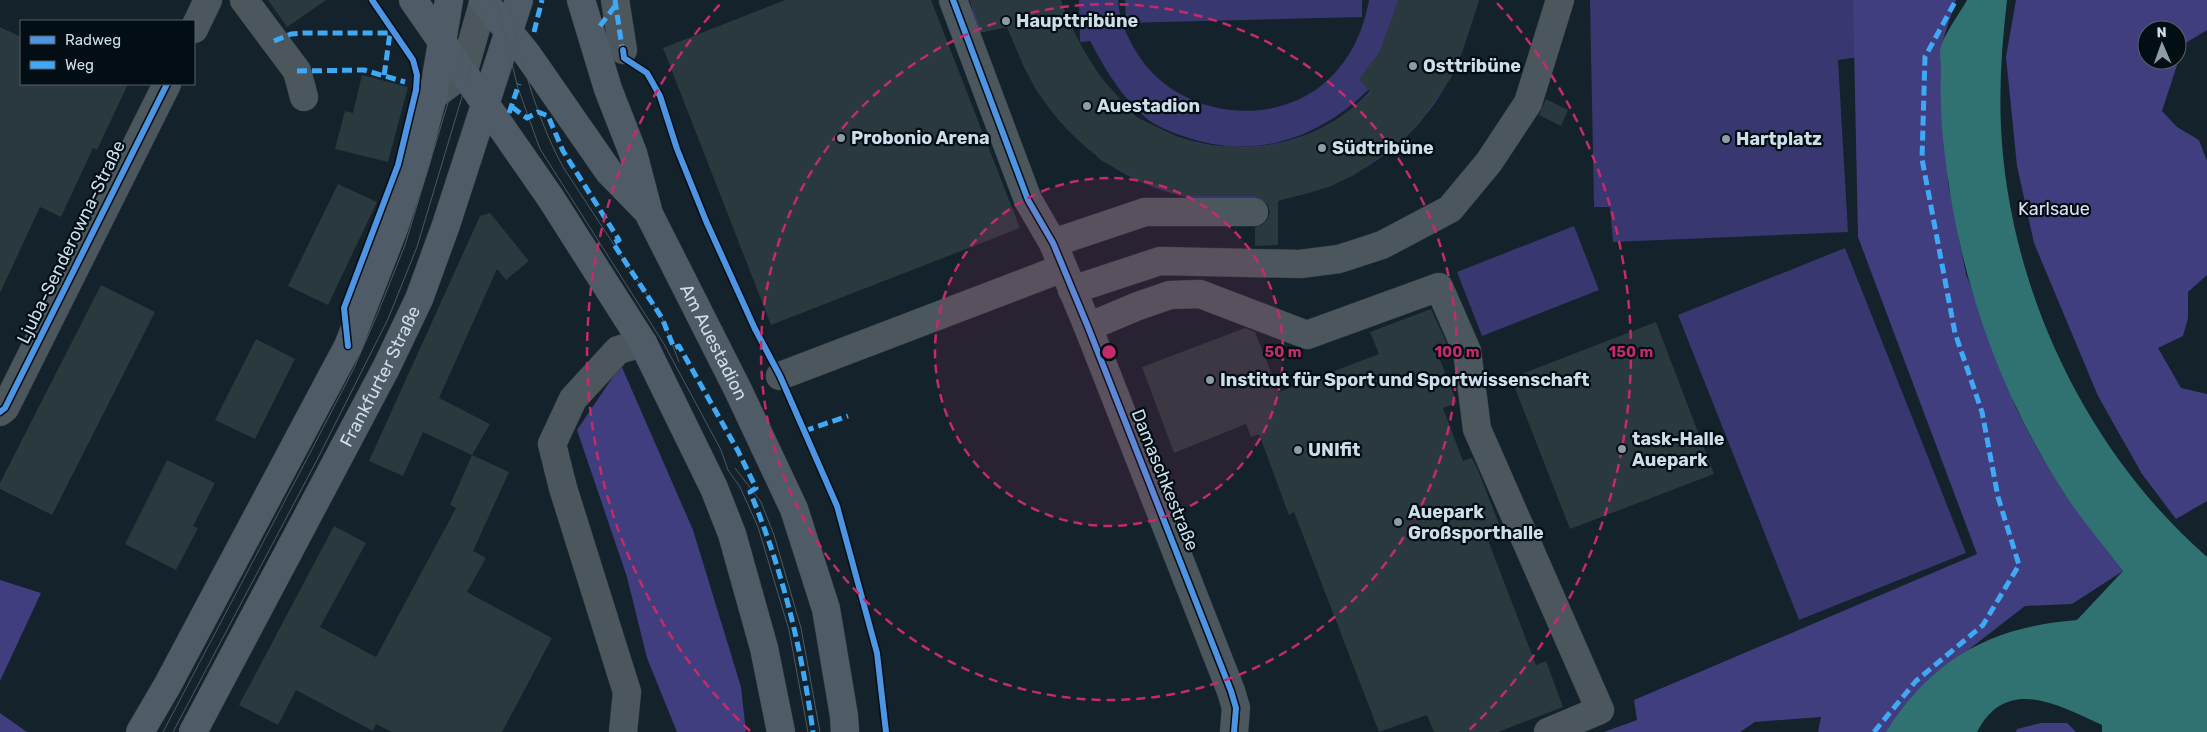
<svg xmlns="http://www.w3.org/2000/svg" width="2207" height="732" font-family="Rubik,sans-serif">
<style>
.green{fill:#383770}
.forest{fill:#403e7f;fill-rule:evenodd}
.water{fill:#307272}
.building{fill:#2a393e}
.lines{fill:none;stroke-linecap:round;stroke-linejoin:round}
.minor-casing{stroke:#313b43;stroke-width:29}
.major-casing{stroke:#313b43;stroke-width:29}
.minor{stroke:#4c575d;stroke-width:28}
.major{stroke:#4f5c67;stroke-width:28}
.tram{stroke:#4e5960;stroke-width:1}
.quiet{stroke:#3fa9f5;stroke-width:5;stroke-dasharray:10 5;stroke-linecap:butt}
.cycleway-casing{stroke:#030d14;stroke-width:9}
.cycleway{stroke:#4d94e3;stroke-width:6}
.ring{fill:none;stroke:#c32c69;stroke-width:2.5;stroke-dasharray:9 6}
.poi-dot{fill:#8d9ca6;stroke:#030d14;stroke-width:2}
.labels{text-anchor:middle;stroke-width:4.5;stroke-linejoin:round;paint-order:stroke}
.poi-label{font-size:18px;font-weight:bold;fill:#cedee9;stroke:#030d14;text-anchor:start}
.park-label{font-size:18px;fill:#e0e1f7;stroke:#030d14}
.street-label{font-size:18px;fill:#cedee9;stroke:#030d14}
.centre{fill:#c32c69;stroke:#030d14;stroke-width:2.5}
.ring-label{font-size:15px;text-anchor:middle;font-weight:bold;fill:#c32c69;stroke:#030d14;stroke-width:4.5;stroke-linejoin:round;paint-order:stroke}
</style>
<rect width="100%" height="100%" fill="#13222b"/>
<g class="green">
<path d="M970,0H1061C1070,35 1112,102 1143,121C1215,163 1312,155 1370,91L1368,90C1317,140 1252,161 1183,136C1171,132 1156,126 1146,118C1121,96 1106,71 1090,41L1080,42L1079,0H1118C1119,19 1127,37 1137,53C1174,114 1266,130 1322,85C1349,63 1363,33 1369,0H1479C1465,45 1451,89 1418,124C1327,225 1166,230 1071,133C1040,103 1025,65 1007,27L978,33Z"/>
<path d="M1125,0H1362V17L1126,23Z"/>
<path d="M1590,0H1861L1860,57L1838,60L1848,232L1613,242L1610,207H1594Z"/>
<path d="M1574,226L1599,290L1482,336L1457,272Z"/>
<path d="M1845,248L1966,553L1799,620L1678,315Z"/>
</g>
<g class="forest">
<path d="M1853,0H1956L1941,46V92L1948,183L1966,274L2016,408L2039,452L2064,493L2123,571L2072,604L2025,606L1963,654L1895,732H1818L1821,717L1755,722L1740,732H1604L1637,720L1634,700L1977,554L1858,237Z"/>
<path d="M2016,0H2207V30L2184,44L2162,111L2177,127L2199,140L2207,161V275L2188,292V318L2183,336L2158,348L2181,388L2207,394V501L2176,519L2142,474L2098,396L2034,243L2017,166L2006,57ZM2147,30H2177V60H2147Z"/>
<path d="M621,365L693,530L741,687L746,732H677L647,658L627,577L577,430Z"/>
<path d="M0,580L41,593L0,681Z"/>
<path d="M0,713L27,732H0Z"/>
<path d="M2041,723H2067L2076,732H2016L2017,729Z"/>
</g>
<path class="water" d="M1967,0H2007C2002,43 1999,85 2001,128C2009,289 2086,451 2207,557V732H2102V725C2059,706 2007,674 1977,732H1886C1933,658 1991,627 2077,620L2123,571C2103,545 2082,520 2064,493C1997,389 1957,271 1944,148C1941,122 1940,95 1941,69C1941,62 1939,53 1941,46C1944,35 1961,11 1967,0Z"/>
<g class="building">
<path d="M268,0H326L287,27Z"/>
<path d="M785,0H931L1020,228L771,325L663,48Z"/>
<path d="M970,0H1061L1065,15L1087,56L1100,76L1136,117L1178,137L1200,144L1247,148L1272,145L1297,139L1320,129L1342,116L1371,93L1359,79L1380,51L1398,0H1479L1462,53L1451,78L1419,124L1400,143L1354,175L1329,187L1278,201V245L1255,246V227L1262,225L1267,220L1270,212L1268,205L1262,199L1254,196H1182L1139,181L1102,161L1071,133L1052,112L1036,90L1023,65L1007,27L982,32Z"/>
<path d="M0,27L21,37V84H128L97,150L93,148L61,217L40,207L0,293Z"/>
<path d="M362,75L408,87L388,162L335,149L345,111L353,113Z"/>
<path d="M1546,99L1568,110L1561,126L1539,115Z"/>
<path d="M338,184L377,202L328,305L288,286Z"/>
<path d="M490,213L529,261L506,280L497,269L439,398L490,424L472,455L423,432L403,476L369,461L480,216Z"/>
<path d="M101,285L155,312L52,515L0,489V483Z"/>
<path d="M1431,309L1449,348L1437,352L1457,403L1443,408L1463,461L1472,458L1478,470L1501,529L1486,535L1536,665L1546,661L1563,707L1498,732H1434L1427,715L1379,732L1294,512L1289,515L1259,434L1251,437L1246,424L1174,453L1142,367L1245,328L1255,332L1279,392L1379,354L1370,332Z"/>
<path d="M1656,322L1714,474L1570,529L1511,378Z"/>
<path d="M256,339L295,359L255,439L215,420Z"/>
<path d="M472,455L509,472L473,551L486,558L467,592L552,638L502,732H392L376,724L373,731L296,690L278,725L239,705L334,526L366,543L320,627L376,657L456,508L450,505Z"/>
<path d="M167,460L215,483L193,526L198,528L176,570L125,544Z"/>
</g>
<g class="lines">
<defs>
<g id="minor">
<path d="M244,0L297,71L304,97"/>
<path d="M615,0L623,50"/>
<path d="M953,0L1028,200L1053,243L1088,327L1231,691L1236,708L1234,732"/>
<path d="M194,29L208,0"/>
<path d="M433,96L463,74L484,0"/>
<path d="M1053,243L1145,212H1254"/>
<path d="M1072,290L1160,261L1300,264L1339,259L1382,245L1450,209L1489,162L1528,103L1560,0"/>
<path d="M1088,327L1138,306L1170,295L1200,294L1307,335L1439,287L1467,351L1477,429L1600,710L1548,732"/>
<path d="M780,376L1063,268"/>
<path d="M0,412L5,408L167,84"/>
<path d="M623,732L627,692L563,488L552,444L573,399L618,350L643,343"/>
</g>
<g id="major">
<path d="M413,0L550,197L643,343L714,488L732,534L764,648L781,732"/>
<path id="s1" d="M483,0L527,54L609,172L648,212L738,390L794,509L826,609L844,716L845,732"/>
<path d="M581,0L608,89L633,153L648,210"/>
<path d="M140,732L167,686L348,346L394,228L415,164L433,96L449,0"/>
<path id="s2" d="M193,732L386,368L419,299L446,225L519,0"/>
</g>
</defs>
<use href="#minor" class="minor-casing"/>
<use href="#major" class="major-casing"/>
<use href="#minor" class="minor"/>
<use href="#major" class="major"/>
<g class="tram">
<path d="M496,0L518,88L540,149L664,344L721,450L728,470L740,487L758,527L789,630L808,732"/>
<path d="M508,0C520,57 535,115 563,167L662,318L679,362"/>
<path d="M735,468L761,502L774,535L801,628L820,732"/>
<path d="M163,732L309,455L354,368L377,315L405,245L479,0"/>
<path d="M173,732L318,458L388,319L417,247L491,0"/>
</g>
<g class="quiet">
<path d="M615,0L623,54"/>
<path d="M600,26L618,2"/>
<path d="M534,32L542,0"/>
<path d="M274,41L291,34L303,33H390L384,76"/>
<path d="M297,71L364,70L405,82"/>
<path d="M512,107L527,118L538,112L548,116L563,151L619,240L613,243L662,318L674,348L679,346L738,451L756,488L750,492C782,568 802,650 813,732"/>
<path d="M509,113L519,84"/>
<path d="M804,431L848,416"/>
<path d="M1874,732L1916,681L1983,625L2019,565L1998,497L1982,412L1955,333L1922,159L1925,57L1956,0"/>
</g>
<defs>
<g id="cycleway">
<path d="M953,0L1028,200L1053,243L1088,327L1231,691L1236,708L1234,732"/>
<path d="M623,50L624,58L647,73L660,96L677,149L706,221L755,329L780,376L837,506L877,653L886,732"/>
<path d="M348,346L344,308L398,165L416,90L417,75L413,60L372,0"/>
<path d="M0,412L5,408L167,84"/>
</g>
</defs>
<use href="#cycleway" class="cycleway-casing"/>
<use href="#cycleway" class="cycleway"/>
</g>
<circle cx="1109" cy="352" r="174" fill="#c32c69" fill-opacity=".12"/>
<g class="ring">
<circle cx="1109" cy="352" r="174"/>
<circle cx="1109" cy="352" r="348"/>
<path d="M750 731A522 522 0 0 1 721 3M1497 3A522 522 0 0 1 1468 731"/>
</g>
<g class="poi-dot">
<circle cx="1006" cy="21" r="5"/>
<circle cx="1413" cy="66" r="5"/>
<circle cx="1087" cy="106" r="5"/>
<circle cx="841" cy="138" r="5"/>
<circle cx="1726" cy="139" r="5"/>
<circle cx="1322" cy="148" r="5"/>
<circle cx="1210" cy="380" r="5"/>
<circle cx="1622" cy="449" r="5"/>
<circle cx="1298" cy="450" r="5"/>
<circle cx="1398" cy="522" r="5"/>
</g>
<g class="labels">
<g class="poi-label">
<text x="1016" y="27">Haupttribüne</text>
<text x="1423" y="72">Osttribüne</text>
<text x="1097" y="112">Auestadion</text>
<text x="851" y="144">Probonio Arena</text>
<text x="1736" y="145">Hartplatz</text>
<text x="1332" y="154">Südtribüne</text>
<text x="1220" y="386">Institut für Sport und Sportwissenschaft</text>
<text x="1632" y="445">task-Halle<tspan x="1632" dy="21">Auepark</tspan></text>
<text x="1308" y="456">UNIfit</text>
<text x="1408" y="518">Auepark<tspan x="1408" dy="21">Großsporthalle</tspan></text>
</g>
<g class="park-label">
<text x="2054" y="215">Karlsaue</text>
</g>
<g class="street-label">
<text transform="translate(71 242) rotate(-64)" y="6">Ljuba-Senderowna-Straße</text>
<text dy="6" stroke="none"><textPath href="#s1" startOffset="415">Am Auestadion</textPath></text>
<text dy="6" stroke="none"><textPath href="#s2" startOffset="402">Frankfurter Straße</textPath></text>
<text transform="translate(1165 480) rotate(68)" y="6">Damaschkestraße</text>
</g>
</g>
<circle cx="1109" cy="352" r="8" class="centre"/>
<g class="ring-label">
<text x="1283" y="357">50 m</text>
<text x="1457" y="357">100 m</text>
<text x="1631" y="357">150 m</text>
</g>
<rect x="20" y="20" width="175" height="65" fill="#030d14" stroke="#546169"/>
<rect x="30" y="36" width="25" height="8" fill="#4d94e3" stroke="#546169"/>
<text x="65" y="45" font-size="15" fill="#cedee9">Radweg</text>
<rect x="30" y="61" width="25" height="8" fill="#3fa9f5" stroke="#546169"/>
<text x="65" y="70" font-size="15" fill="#cedee9">Weg</text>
<g transform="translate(2162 45) rotate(358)"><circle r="24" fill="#030d14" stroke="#546169"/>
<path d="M0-4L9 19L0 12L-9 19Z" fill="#8d9ca6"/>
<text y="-8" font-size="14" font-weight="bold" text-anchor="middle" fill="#cedee9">N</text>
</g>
</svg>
